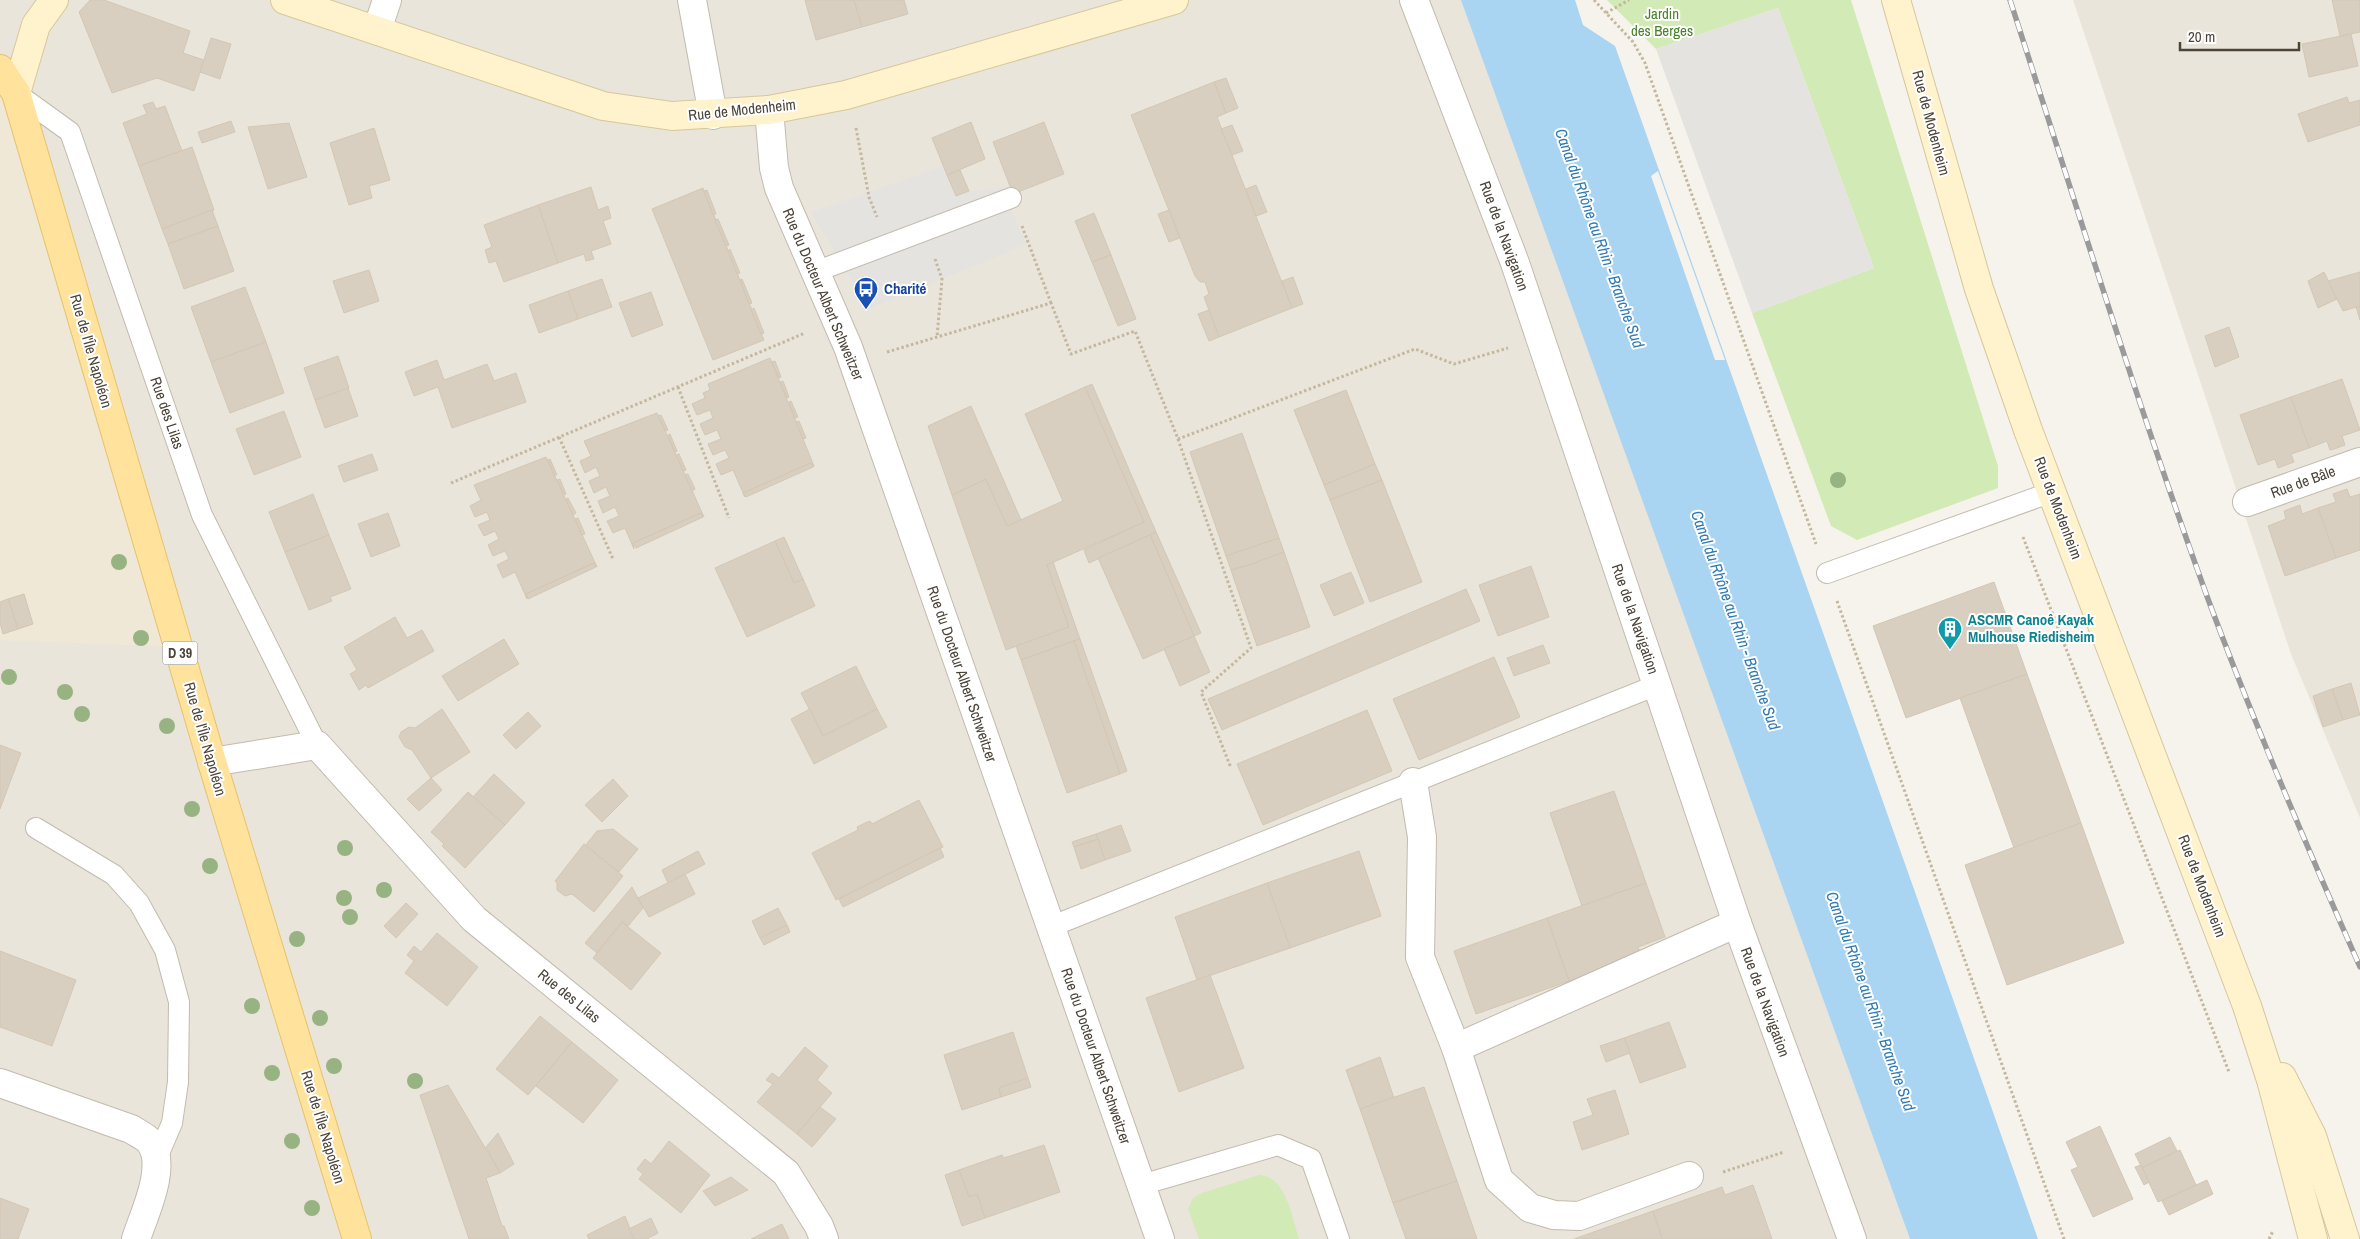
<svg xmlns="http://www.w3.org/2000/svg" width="2360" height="1239" font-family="'Archivo Narrow',sans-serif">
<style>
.residential{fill:#eae5da}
.education{fill:#efe8d6}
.green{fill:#d2eab5}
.parking{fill:#e5e3e0}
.water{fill:#a9d4f2}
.pier{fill:#f6f3ec}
.building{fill:#d8cfc1;stroke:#d3c7b4}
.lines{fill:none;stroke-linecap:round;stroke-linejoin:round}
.service-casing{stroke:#c2bbae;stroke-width:22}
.minor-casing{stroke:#c2bbae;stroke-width:30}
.secondary-casing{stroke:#d6c79b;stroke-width:30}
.primary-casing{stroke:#e6c16a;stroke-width:30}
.path{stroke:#c4b79f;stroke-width:3;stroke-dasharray:2.5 2.5;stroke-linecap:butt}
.service{stroke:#fff;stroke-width:20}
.minor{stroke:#fff;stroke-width:28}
.secondary{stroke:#fff3cd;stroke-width:28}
.primary{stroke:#ffe39c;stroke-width:28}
.rail-casing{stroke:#9a9a9a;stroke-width:5.5}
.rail{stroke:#fff;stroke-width:4;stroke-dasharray:11;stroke-linecap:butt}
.tree{fill:#97b381}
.labels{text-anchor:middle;stroke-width:4;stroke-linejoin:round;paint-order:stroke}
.shield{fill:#fff;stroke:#817c74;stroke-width:1}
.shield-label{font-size:14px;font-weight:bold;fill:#4b4439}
.park-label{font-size:15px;fill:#4a7f2a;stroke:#fff}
.street-label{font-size:15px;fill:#4b4439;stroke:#fff}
.transit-label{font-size:15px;font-weight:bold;fill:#164399;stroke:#fff;text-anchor:start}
.culture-label{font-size:15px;font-weight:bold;fill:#0d838f;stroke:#fff;text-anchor:start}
.water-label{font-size:16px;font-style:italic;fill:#2e7ab2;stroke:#fff}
</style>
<rect width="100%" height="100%" fill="#f6f3ec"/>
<g class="residential">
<path d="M0,0H1462L1910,1239H0Z"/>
<path d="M2073,0H2360V818L2291,654Z"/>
</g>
<path class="education" d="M0,69L178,647L0,640Z"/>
<g class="green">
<path d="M1607,0H1851L1998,466V488L1857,540L1831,526L1752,313L1874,268L1778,8L1656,49Z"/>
<path d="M1259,1175C1286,1176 1292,1217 1299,1239H1199L1188,1209L1193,1198L1202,1193Z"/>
</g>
<g class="parking">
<path d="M1778,8L1874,268L1752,313L1656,49Z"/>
<path d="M944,166L956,196L969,191L1003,188L1026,245L868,309L811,212Z"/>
</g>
<path class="water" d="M1461,0H1575L1583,25L1615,46L2038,1239H1910Z"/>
<path class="pier" d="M1658,171L1725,360H1715L1651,176Z"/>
<g class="building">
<path d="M90,0H104L190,31L183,53L204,60L194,91L157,78L112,93L79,12Z"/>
<path d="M805,0H854L862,27L816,40Z"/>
<path d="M854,0H904L908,14L862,27Z"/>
<path d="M2332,0H2360V32L2340,36Z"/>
<path d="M2351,34L2358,66L2309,77L2302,44Z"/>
<path d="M211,38L231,44L220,79L200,72Z"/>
<path d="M1226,78L1238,108L1226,113L1214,82Z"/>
<path d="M1214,82L1226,113L1217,117L1292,308L1219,337L1204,297L1209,294L1205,282H1200L1195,276L1131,115Z"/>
<path d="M2347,97L2349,103L2360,100V125L2308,142L2298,114Z"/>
<path d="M153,102L156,109L165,106L182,151L139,166L123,123L147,114L143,105Z"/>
<path d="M231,121L235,132L202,143L198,132Z"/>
<path d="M971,122L985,159L947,175L932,138Z"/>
<path d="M1044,122L1064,174L1013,194L993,142Z"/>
<path d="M289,123L307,177L268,189L248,127Z"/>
<path d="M1232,125L1243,151L1232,155L1221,129Z"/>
<path d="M374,128L390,180L369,186L372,198L349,205L330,143Z"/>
<path d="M192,147L214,210L162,229L139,166Z"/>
<path d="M960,170L969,191L956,196L947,175Z"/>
<path d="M1256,185L1267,212L1256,216L1246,189Z"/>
<path d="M591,187L598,210L608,206L611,218L603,221L611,244L591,251L594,259L586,261L584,254L558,263L538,205Z"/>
<path d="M703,188L764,340L713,360L652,209Z"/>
<path d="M707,190L716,214L713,215L704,191Z"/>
<path d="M538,205L558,263L504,282L496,261L489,263L485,250L492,247L484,225Z"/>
<path d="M212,210L218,226L168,244L162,229Z"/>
<path d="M1169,210L1180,238L1169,242L1158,214Z"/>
<path d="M1094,213L1111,255L1092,262L1075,221Z"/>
<path d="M718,219L729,245L726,246L715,220Z"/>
<path d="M218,226L234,271L184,289L168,244Z"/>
<path d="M730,249L740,273L737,274L728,251Z"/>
<path d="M1111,255L1136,319L1118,326L1092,262Z"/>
<path d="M369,270L379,301L344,313L333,281Z"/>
<path d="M2324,272L2337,299L2318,308L2308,281Z"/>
<path d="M2360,272V306L2343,311L2328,281Z"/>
<path d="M1293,277L1303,304L1292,308L1282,281Z"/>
<path d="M602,279L612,307L578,319L568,291Z"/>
<path d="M742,279L752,303L749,304L740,280Z"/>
<path d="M245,287L266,342L211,362L191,307Z"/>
<path d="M568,291L578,319L539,333L529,305Z"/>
<path d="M651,292L663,325L632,337L619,303Z"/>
<path d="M2360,306V320L2356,307Z"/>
<path d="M754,308L764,333L761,334L751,310Z"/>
<path d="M1209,310L1219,337L1209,341L1198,314Z"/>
<path d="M2229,327L2239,357L2215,367L2205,336Z"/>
<path d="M266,342L284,393L230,413L211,362Z"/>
<path d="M338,356L349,388L315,400L304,368Z"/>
<path d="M770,358L814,466L813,467L811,463L743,493L745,497L733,470L721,475L716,464L729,458L725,450L713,455L708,444L721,439L717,430L705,435L700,424L713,418L710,410L697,415L692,404L705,398L703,393L710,390L708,384Z"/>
<path d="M437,360L444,380L487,364L494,381L516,373L526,402L452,428L438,387L414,396L405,372Z"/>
<path d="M775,361L781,377L779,378L772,362Z"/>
<path d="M2342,379L2360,430L2342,436L2345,445L2337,448L2330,450L2327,441L2309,448L2291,397Z"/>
<path d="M783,381L789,397L787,398L780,382Z"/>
<path d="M1092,384L1156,532L1089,563L1084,550L1144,522L1085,387Z"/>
<path d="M1085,387L1144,522L1047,565L1069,627L1006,650L952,495L986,479L1007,526L1063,501L1025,414Z"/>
<path d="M348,388L358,416L325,428L315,400Z"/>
<path d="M1346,390L1375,464L1324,485L1294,410Z"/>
<path d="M2291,397L2309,448L2291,454L2294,462L2278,468L2275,459L2258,465L2240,415Z"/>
<path d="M791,401L798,417L795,418L789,402Z"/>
<path d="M971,406L1021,520L1007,526L986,479L952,495L928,426Z"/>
<path d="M284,411L301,457L254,475L236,429Z"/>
<path d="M657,413L704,517L701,513L633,543L634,549L625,528L613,533L607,521L619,516L615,507L603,513L598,501L610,496L606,487L594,493L589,481L600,476L596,467L585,473L580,461L591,456L584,441Z"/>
<path d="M661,415L668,430L666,431L658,416Z"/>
<path d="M799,421L806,438L803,439L796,422Z"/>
<path d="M1242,433L1279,538L1226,556L1190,452Z"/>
<path d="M670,434L677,451L675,452L668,435Z"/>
<path d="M372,454L378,470L344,482L338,466Z"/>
<path d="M679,454L686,470L684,471L676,455Z"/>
<path d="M546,457L597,567L594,563L526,594L527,599L515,572L503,578L497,565L509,559L505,551L493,556L488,545L499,539L495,531L484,536L478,525L490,520L487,512L475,517L470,506L481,500L474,485Z"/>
<path d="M550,459L557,475H554L548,460Z"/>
<path d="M811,463L813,467L746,497L743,493Z"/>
<path d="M1375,464L1382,480L1330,500L1324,485Z"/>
<path d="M688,474L695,489L692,491L685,475Z"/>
<path d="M560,479L566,494L564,495L557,480Z"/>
<path d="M1382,480L1422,582L1370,602L1330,500Z"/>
<path d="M2347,489L2350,497L2360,494V550L2336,558L2318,508L2336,502L2333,494Z"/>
<path d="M313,494L329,535L285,552L269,512Z"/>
<path d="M568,498L576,513L573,515L566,499Z"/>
<path d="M2300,505L2302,514L2318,508L2336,558L2285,576L2268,526L2286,519L2284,511Z"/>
<path d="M388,513L400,546L371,557L358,524Z"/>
<path d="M701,513L703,517L636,548L633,543Z"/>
<path d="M578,518L585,534L582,535L575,519Z"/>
<path d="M1156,532L1201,633L1194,636L1150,535Z"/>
<path d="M329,535L351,589L330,597L332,601L309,610L285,552Z"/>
<path d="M1150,535L1194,636L1143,659L1098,558Z"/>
<path d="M784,537L803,579L794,583L775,541Z"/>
<path d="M1279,538L1284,552L1249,565L1231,570L1226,556Z"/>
<path d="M775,541L794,583L803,579L815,606L747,637L715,568Z"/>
<path d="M1284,552L1310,627L1257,646L1231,570L1249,565Z"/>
<path d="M1053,562L1080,639L1021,660L1016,646L1069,627L1047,565Z"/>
<path d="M594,563L596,567L528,599L526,594Z"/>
<path d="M1531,566L1549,617L1498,636L1479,585Z"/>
<path d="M1351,572L1364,603L1334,616L1320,585Z"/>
<path d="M1994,582L2027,674L1906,718L1873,626Z"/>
<path d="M1466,589L1480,621L1222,730L1208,699Z"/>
<path d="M24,594L33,624L18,629L8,599Z"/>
<path d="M8,599L18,629L3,634L0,623V602Z"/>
<path d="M395,617L407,638L422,630L434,651L368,688L366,685L359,690L350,674L357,670L344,647Z"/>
<path d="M1194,636L1210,672L1180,686L1164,649Z"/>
<path d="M504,639L519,664L458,701L442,676Z"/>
<path d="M1080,639L1127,771L1120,774L1074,641Z"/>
<path d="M1074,641L1120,774L1067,793L1021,660Z"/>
<path d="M1543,645L1550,663L1514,676L1507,658Z"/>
<path d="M1494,657L1520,717L1419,760L1393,699Z"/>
<path d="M856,666L877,709L823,736L801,693Z"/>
<path d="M2027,674L2081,823L2014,848L1960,698Z"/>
<path d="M2351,683L2360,715L2343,720L2332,689Z"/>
<path d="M2332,689L2343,720L2323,727L2313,696Z"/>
<path d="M442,709L470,752L431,778L412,750L405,747L399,737L401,732L409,727L415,728Z"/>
<path d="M810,709L823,736L877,709L887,727L814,764L791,719Z"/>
<path d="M1367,710L1392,771L1263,825L1237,764Z"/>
<path d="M528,712L541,726L516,749L503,735Z"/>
<path d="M0,745L21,753L0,809Z"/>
<path d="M494,774L525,803L505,825L473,797Z"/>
<path d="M431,778L442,790L419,811L407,799Z"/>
<path d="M613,779L628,796L602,822L585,805Z"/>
<path d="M1614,791L1646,883L1582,906L1550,813Z"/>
<path d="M468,792L505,825L465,868L442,846L444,844L431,832Z"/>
<path d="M919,800L943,847L836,900L812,853L858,830L857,827L863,824L870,821L872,824Z"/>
<path d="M2081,823L2124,943L2007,985L1965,865Z"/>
<path d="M1121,825L1131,851L1105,860L1096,834Z"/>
<path d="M613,829L638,849L619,872L585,846L597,831Z"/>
<path d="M1096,834L1098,839L1074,847L1072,842Z"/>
<path d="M1098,839L1105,860L1081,869L1074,847Z"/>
<path d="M584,844L623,876L594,912L572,894L565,896L557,890V883L555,881Z"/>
<path d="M940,848L944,857L843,907L839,899Z"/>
<path d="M698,851L705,864L668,883L662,870Z"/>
<path d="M1359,851L1381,916L1290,948L1267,883Z"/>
<path d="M685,874L695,894L649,917L638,898Z"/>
<path d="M1267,883L1290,948L1197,980L1175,917Z"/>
<path d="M1646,883L1665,937L1638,947L1642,956L1569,981L1547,918Z"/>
<path d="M632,887L643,908L628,926L622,922L597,953L585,943Z"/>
<path d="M406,903L418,914L396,938L384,926Z"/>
<path d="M778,908L787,925L760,938L752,921Z"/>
<path d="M1547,918L1569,981L1476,1014L1454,951Z"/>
<path d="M622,922L661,953L631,990L593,958Z"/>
<path d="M787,925L790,932L764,945L760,938Z"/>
<path d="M437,933L478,967L447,1006L405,973L414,961L407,955L414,946L421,952Z"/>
<path d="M0,951L76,980L52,1046L0,1027Z"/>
<path d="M1210,975L1244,1068L1179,1092L1146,998Z"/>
<path d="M540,1016L572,1042L528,1095L496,1069Z"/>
<path d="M1669,1022L1686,1067L1640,1083L1624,1038Z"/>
<path d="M1013,1032L1028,1078L999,1088L1001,1097L962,1110L944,1055Z"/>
<path d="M1624,1038L1630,1053L1606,1062L1600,1046Z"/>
<path d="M572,1042L618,1080L583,1123L536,1086Z"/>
<path d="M805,1047L828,1066L817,1080L832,1093L797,1134L757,1102L773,1084L766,1080L772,1073L779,1078Z"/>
<path d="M1380,1057L1394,1098L1360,1109L1346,1070Z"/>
<path d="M1028,1078L1031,1087L1001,1097L999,1088Z"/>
<path d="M448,1085L500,1173L486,1178L502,1226H504L509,1239H469L420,1095Z"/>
<path d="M1424,1087L1457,1181L1393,1203L1360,1109Z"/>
<path d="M1615,1090L1629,1134L1582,1150L1573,1122L1593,1115L1587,1099Z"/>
<path d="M820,1107L836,1119L812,1147L797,1134Z"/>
<path d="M2100,1126L2133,1199L2093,1217L2071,1170L2078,1167L2066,1142Z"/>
<path d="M498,1133L514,1164L500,1173L486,1147Z"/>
<path d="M2170,1137L2177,1151L2142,1168L2135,1154Z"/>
<path d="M669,1141L710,1175L681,1213L639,1179L643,1174L637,1169L645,1159L651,1164Z"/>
<path d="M1044,1145L1060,1192L985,1218L977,1194L969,1197L959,1170L1002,1155L1004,1158Z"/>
<path d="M2180,1150L2196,1185L2158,1202L2142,1168Z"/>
<path d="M2141,1165L2149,1182L2144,1185L2135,1167Z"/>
<path d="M959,1170L969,1197L977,1194L985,1218L962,1226L945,1175Z"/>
<path d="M731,1177L748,1190L715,1206L703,1191Z"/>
<path d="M2207,1180L2213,1194L2169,1215L2162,1201Z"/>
<path d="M1457,1181L1477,1239H1406L1393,1203Z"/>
<path d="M1753,1185L1772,1239H1662L1653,1211L1722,1187L1725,1195Z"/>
<path d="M0,1198L29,1209L18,1239H0Z"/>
<path d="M1653,1211L1662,1239H1574L1602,1229Z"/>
<path d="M625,1216L634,1239H589L587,1235Z"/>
<path d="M651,1218L658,1233L647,1239H634L629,1229Z"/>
<path d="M782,1224L789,1239H751Z"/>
</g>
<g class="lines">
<defs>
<g id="service">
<path d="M16,93L70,132L202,515L317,745"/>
<path d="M815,272L1011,198"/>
<path d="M1827,573L2052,492"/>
<path d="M36,828L114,875L139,903L165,950L179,1002L178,1082L172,1123L157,1158"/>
<path d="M1050,927L1657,685"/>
<path d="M1141,1185L1278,1145L1311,1159L1339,1239"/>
</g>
<g id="minor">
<path d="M692,0L713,115"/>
<path d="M1414,0L1515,263L1737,923L1852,1239"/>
<path d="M377,30L387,0"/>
<path d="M769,110L774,168L779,188L848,347L1160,1239"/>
<path d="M2247,502L2360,462"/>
<path d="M212,762L317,745L474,919L786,1173L819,1226L824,1239"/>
<path d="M1413,782L1422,837L1420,957L1456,1048L1499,1180L1530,1208L1554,1215L1579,1216L1689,1176"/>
<path d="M1456,1048L1737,923"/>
<path d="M0,1083L131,1129C137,1133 146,1137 150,1142C168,1166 144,1214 136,1239"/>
</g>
<g id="secondary">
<path d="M285,0L603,106L672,116L769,110L846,95L1174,0"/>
<path d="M1896,0L1979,289L2028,430L2247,1006L2271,1080L2313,1239"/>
<path d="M16,93L36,25L54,0"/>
<path d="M2282,1077L2312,1136L2345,1239"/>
</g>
<path id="primary" d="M0,69L16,93L212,762L357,1239"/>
</defs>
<use href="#service" class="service-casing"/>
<use href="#minor" class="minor-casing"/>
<use href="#secondary" class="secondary-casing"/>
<use href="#primary" class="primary-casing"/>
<g class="path">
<path d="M1594,0L1633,42L1645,63L1816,544"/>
<path d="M1606,13L1629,0"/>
<path d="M856,128L869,197L877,217"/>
<path d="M1022,226L1051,303"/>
<path d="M935,259L942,279L937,337"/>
<path d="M887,352L1051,303L1071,354L1135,331L1178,439L1415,349L1454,364L1508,348"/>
<path d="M678,387L729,518"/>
<path d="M559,437L613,559"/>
<path d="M1178,439L1251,648L1201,692L1231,768"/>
<path d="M451,483L805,333"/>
<path d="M2023,537L2229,1072"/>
<path d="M1837,601L2064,1239"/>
<path d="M1723,1172L1784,1152"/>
<path d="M2269,1239L2273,1231"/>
</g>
<use href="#service" class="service"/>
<use href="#minor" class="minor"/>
<use href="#secondary" class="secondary"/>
<use href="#primary" class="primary"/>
<defs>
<path id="rail" d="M2010,0C2075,200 2136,401 2208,599C2254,723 2306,845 2360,967"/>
</defs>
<use href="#rail" class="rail-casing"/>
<use href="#rail" class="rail"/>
</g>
<g class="tree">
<circle cx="1838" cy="480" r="8"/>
<circle cx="119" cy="562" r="8"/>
<circle cx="141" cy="638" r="8"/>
<circle cx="9" cy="677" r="8"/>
<circle cx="65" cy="692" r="8"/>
<circle cx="82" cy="714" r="8"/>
<circle cx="167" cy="726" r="8"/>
<circle cx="192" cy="809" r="8"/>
<circle cx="345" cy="848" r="8"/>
<circle cx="210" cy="866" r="8"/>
<circle cx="384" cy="890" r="8"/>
<circle cx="344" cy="898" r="8"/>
<circle cx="350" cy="917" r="8"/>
<circle cx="297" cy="939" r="8"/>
<circle cx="252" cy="1006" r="8"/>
<circle cx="320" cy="1018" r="8"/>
<circle cx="334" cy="1066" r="8"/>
<circle cx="272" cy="1073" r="8"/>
<circle cx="415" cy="1081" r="8"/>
<circle cx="292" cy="1141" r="8"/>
<circle cx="312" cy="1208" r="8"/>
</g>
<defs>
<symbol id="bus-pin" viewBox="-11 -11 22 30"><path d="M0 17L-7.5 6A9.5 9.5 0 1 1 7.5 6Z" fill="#1a4fb4" stroke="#fff"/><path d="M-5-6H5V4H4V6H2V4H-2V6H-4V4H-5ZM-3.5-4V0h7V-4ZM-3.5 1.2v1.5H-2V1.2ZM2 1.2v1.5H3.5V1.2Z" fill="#fff"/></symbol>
<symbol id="building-pin" viewBox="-11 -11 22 30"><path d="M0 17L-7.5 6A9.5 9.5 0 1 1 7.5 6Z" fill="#0f9aa8" stroke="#fff"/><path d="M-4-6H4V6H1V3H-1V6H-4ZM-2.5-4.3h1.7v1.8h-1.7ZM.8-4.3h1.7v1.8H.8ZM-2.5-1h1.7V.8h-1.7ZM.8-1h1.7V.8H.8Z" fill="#fff"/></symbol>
</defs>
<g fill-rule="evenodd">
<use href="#bus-pin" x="852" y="275" width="28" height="38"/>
<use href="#building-pin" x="1936" y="615" width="28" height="38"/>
</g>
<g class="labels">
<rect class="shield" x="162.5" y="641.5" width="35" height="23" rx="4"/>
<g class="shield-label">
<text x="180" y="658">D 39</text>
</g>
<g class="park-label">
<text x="1662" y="19">Jardin<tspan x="1662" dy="17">des Berges</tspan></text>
</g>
<g class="street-label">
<text transform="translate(742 110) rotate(-6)" y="5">Rue de Modenheim</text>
<text transform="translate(1931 123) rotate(75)" y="5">Rue de Modenheim</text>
<text transform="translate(1504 236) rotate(70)" y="5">Rue de la Navigation</text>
<text transform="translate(823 294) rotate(67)" y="5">Rue du Docteur Albert Schweitzer</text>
<text transform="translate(91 351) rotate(74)" y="5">Rue de l'Île Napoléon</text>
<text transform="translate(167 413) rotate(71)" y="5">Rue des Lilas</text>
<text transform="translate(2303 482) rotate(-20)" y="5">Rue de Bâle</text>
<text transform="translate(2058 508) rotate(69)" y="5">Rue de Modenheim</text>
<text transform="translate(1635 619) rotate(71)" y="5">Rue de la Navigation</text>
<text transform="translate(962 674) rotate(71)" y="5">Rue du Docteur Albert Schweitzer</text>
<text transform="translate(205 739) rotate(74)" y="5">Rue de l'Île Napoléon</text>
<text transform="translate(2202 886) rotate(69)" y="5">Rue de Modenheim</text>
<text transform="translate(569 996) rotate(39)" y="5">Rue des Lilas</text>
<text transform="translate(1765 1002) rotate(70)" y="5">Rue de la Navigation</text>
<text transform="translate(1096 1056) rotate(71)" y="5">Rue du Docteur Albert Schweitzer</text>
<text transform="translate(323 1127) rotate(73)" y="5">Rue de l'Île Napoléon</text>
</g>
<g class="transit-label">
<text x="884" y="294">Charité</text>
</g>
<g class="culture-label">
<text x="1968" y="625">ASCMR Canoê Kayak<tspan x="1968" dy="17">Mulhouse Riedisheim</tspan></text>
</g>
<g class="water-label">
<text transform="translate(1600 238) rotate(70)" y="6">Canal du Rhône au Rhin - Branche Sud</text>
<text transform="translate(1736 620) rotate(70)" y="6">Canal du Rhône au Rhin - Branche Sud</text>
<text transform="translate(1871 1001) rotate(70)" y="6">Canal du Rhône au Rhin - Branche Sud</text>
</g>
</g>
<path d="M2180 42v8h119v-8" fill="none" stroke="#4b4439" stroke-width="2.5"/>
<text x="2188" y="42" font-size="15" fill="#4b4439" stroke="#ffffff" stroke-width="4" paint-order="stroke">20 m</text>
</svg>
